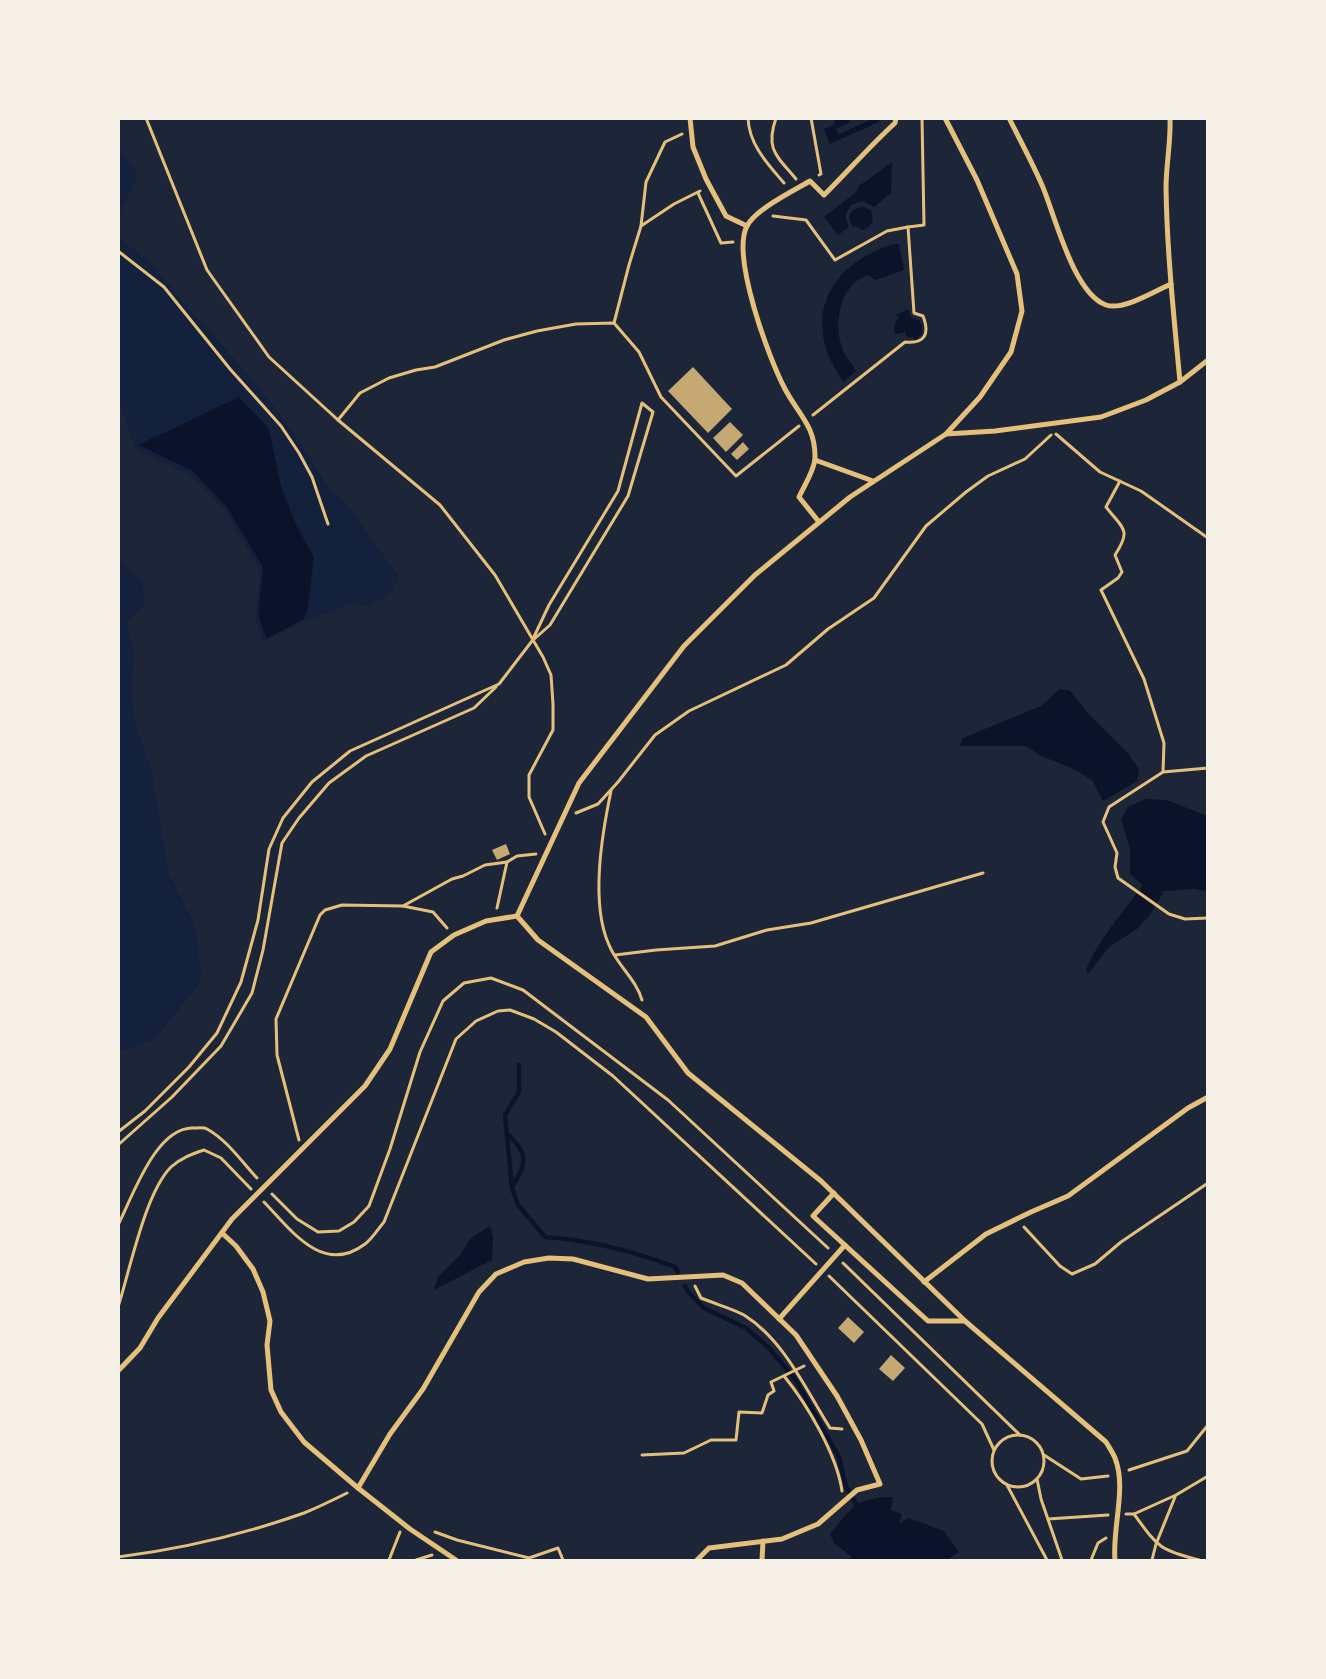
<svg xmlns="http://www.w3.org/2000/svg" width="1326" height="1679" font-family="'Exo 2',sans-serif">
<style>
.green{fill:#1d2539}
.water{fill:#0b132b}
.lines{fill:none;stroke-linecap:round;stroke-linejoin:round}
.stream{stroke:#0b132b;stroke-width:4.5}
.building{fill:#c6a872}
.path{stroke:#e5c07b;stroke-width:3}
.pedestrian{stroke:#e5c07b;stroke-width:5}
</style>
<rect width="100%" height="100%" fill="#14213d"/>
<path class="green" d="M119,119H1207V1560H119V1048L128,1050L155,1039L198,985L202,975L194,923L168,871L151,769L134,720L131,685L134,655L127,621L144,606L143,584L119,559L118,398L135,449L188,474L223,509L260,570L255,617L263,642L301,623L354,602L369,607L393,591L399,577L343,499L330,490L299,441L273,405L208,328L193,314L166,280L148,261L119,238V215L138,175L119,147Z"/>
<g class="water">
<path d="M835,119H850L849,123L836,129L839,134L868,121L869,119H880L879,122L830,144L824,129L834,125Z"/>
<path d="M892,162L891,193L874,207L863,201L851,205L845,216L849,227L838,235L824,217L856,192L859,186Z"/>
<path d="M862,206L872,211L871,212C875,221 872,227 863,230L855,226L852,227L849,216L852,211Z"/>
<path d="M894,244H899L904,270L876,280L867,275C864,277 859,279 855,282C838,297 834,330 843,350C846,357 852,364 856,371L843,382C839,374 833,366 829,357C807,301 841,260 894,244Z"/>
<path d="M908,309L911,318L919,320L922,326V333L915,342L913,337H907L905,332L895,334C893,328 895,322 899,318L896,315Z"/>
<path d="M239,397L269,429L281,486L296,525L314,557L308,607L304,619L266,639L258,614L263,567L226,506L191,470L138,445Z"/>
<path d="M1060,689L1070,691L1089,714L1127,752L1139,769L1137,781L1103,801L1092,780L1069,767L1041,756L1026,746H959L963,738L1041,706Z"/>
<path d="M1146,799L1167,800L1207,816V891L1193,889L1164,891L1150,915L1137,929L1109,947L1088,974L1086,970C1098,940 1124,911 1143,885L1130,874V849L1121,819L1129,806Z"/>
<path d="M488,1227L491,1228L493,1238L492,1260L434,1290L438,1277L460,1255L470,1239Z"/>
<path d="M893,1497L891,1510L902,1514L899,1524L909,1518L944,1531L959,1552L947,1560L944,1558L940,1560H849L852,1557L834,1543L830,1534C853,1506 855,1498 893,1497Z"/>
</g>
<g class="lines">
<g class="stream">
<path d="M519,1065V1092L505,1115L512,1188L518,1205L545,1237C590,1240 633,1251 675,1267L678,1272"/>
<path d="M507,1133C528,1155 528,1160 512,1187"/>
<path d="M685,1286L688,1292L704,1308L746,1328L767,1346L795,1379L839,1457L846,1486L856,1504"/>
</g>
</g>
<g class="building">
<path d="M693,367L732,409L708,433L668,391Z"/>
<path d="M730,422L743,435L726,452L713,438Z"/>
<path d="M743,442L749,449L737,460L731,454Z"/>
<path d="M506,844L510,854L497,860L492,850Z"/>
<path d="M848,1317L864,1332L854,1343L838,1328Z"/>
<path d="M891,1355L905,1368L893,1381L879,1369Z"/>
</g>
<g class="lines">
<g class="path">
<path d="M146,118L207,270L269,357L338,420L440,505L495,575L543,657L551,675L553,704V730L529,775V797L545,834"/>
<path d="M748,118C749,145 768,164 784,183"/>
<path d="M776,118C765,150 777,156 796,179"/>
<path d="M811,118L821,174L819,175"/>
<path d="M698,193L721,243L733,242"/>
<path d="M773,216L806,220L835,260L887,231L908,227"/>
<path d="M641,226L674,204L700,191"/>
<path d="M118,251L164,287L230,369L281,426L299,453L312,477L328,524"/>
<path d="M614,323L629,265L641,226L646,182L665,142L682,134"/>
<path d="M813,415L905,342C925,344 930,334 923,316L914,313L908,227L924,225L922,118"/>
<path d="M338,420L360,393L389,378L416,370L435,367L504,340L537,331L576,324L614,323L639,352L661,397L736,476L799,426"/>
<path d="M1056,434L1100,472L1141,491L1208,538"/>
<path d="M1120,481L1106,507C1123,529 1132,529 1115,555L1122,572L1118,578L1101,590L1144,679L1164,743L1163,772"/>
<path d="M1208,768L1163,772L1109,807L1103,822L1117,853L1115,867L1118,878L1169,914L1185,919L1208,918"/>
<path d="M611,791C602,834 590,903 609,945C617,965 636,979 642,1000"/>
<path d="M576,813L598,804L618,782L655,735L689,711L786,665L828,629L874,598L926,526L966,492L988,476L1025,459L1051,435"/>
<path d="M403,906L452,879L463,876L485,865L507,862"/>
<path d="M497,908L507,862L517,856L536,854"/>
<path d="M615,955L656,950L715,946L767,930L811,923L983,873"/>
<path d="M118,1132L145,1111L189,1067L217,1033L241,982L258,920L269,849L283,818L312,782L350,751L499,684L532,641L550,625L628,496L653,412L642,403L618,491L549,605L532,641"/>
<path d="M299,1140L277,1055L276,1019L320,915L325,910L342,905L403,906L433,912L447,928"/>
<path d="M118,1145L172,1097L221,1046L252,993L263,950L282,843L299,818L329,783L366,756L474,708L496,687"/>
<path d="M272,1194L297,1219L318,1232L339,1231L354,1222L369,1206L390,1149L420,1052L443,1001L464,983L491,978L523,990L668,1100L828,1248"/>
<path d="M264,1202C291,1230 323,1276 365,1244C372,1239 378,1229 384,1222L456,1039L476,1021L498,1011L510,1010L534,1019L556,1032L613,1076L816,1264"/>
<path d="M118,1225C133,1196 156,1126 194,1128C198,1128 204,1127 207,1129C227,1140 242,1162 257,1178"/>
<path d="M1024,1227L1060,1266L1072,1274L1095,1264L1121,1242L1208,1183"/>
<path d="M843,1263L1020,1435"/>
<path d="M829,1276L982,1424L994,1450"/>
<path d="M695,1286L701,1298C715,1304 731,1308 744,1315C784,1340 806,1390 830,1428L842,1429"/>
<path d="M118,1307C130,1270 145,1193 171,1167C181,1158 192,1154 204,1150L221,1158L251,1189"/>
<path d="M784,1376C807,1404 837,1455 842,1491"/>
<circle cx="1018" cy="1461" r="26"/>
<path d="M642,1455L684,1453L711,1440H736L739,1412L762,1413L768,1395L774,1391L771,1382L804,1366"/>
<path d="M1044,1455L1081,1479L1108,1476"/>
<path d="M1129,1470L1187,1451L1208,1425"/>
<path d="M1037,1479L1041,1499L1062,1560"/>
<path d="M1007,1485L1047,1560"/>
<path d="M1126,1514H1134C1158,1547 1159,1550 1199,1560"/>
<path d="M1134,1514L1176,1495L1208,1476"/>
<path d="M1048,1519L1108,1515"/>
<path d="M435,1532L457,1540L529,1558L558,1548L563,1560"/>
<path d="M118,1557C181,1549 245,1534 304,1513C319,1507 333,1500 347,1493"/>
<path d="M389,1560L400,1532"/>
<path d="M416,1560L432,1555"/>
<path d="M1091,1560L1098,1543L1106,1538"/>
<path d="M1152,1560L1156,1544L1175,1497"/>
</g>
<g class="pedestrian">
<path d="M690,118L693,147L706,179L726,216L747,226"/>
<path d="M1009,118C1020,140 1032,162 1042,185C1055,215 1073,293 1106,305C1123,311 1155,291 1171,284"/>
<path d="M1170,118C1171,142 1166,165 1166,188C1167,253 1174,317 1180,382"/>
<path d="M946,434L995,431L1101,417L1146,400L1180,382L1208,360"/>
<path d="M815,460L873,481"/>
<path d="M819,522L799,497C804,486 814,471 815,459C816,426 798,414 785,389C769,359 731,256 747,226C756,209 793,191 810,181L824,195C848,171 870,146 895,123L896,118"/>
<path d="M517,916L579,783L684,646L755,575L850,497L946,434L980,397L1011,352L1022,311L1017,274L977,180L945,118"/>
<path d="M517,916L538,940L646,1017L688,1073L821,1181L965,1321L1106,1442C1109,1447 1113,1453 1115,1458C1127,1488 1112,1528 1115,1560"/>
<path d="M834,1193L813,1216L928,1321H965"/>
<path d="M222,1233L236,1246L253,1269L263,1292L270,1321L267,1345L271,1390L281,1412L304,1442L358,1488L410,1529L456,1560"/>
<path d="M924,1282L986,1234L1031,1212L1068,1196L1188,1108L1208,1097"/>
<path d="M779,1319L845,1245"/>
<path d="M118,1371L140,1348L158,1318L232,1219L365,1086L390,1049L431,952L454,935L486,921L517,916"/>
<path d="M358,1488L390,1434L423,1389L479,1292L496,1274L524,1262L549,1258L573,1259L648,1279L723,1275L742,1283L796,1335L837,1396L861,1440L880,1484L857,1490L818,1524L782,1539L709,1548L697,1560"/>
<path d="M762,1560L763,1541"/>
</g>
</g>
<rect width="1326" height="1679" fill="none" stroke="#f6f1e7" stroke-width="240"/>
</svg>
